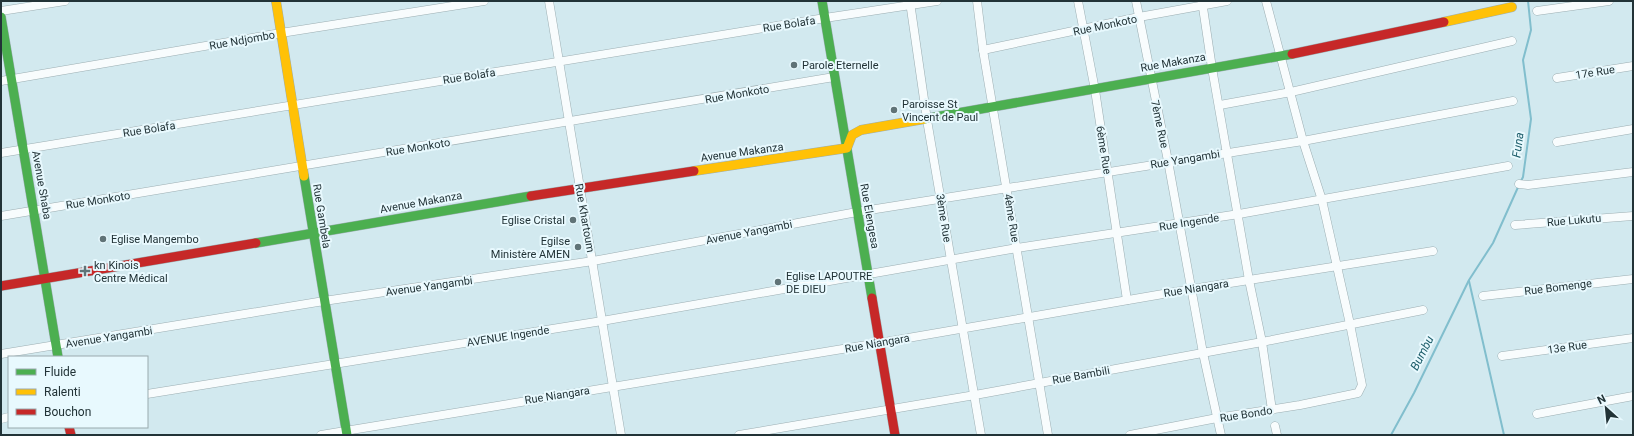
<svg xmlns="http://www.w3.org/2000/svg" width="1634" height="436" font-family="Roboto,sans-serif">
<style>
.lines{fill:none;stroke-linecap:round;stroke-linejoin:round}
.stream{stroke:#81becd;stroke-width:2}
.street-casing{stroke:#9caeb2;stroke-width:9}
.fast-casing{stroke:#9caeb2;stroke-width:10}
.slow-casing{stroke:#9caeb2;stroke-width:10}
.jam-casing{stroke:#9caeb2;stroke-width:10}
.street{stroke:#f8fcfd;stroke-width:8}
.fast{stroke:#4caf50;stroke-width:9}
.slow{stroke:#ffc107;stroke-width:9}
.jam{stroke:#c62828;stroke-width:9}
.poi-dot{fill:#607377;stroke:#e8f9fe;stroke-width:1.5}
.labels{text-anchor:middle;stroke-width:4;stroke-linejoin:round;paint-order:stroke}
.street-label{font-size:11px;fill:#223337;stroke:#e8f9fe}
.poi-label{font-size:11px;fill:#223337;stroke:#e8f9fe;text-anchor:start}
.water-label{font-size:12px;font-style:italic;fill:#1b5c69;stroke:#e8f9fe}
</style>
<rect width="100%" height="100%" fill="#d2e9ef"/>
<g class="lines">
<g class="stream">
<path d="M1521,181L1523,177L1531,119L1523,60L1531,30L1528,1"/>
<path d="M1469,281L1504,435"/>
<path d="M1391,435L1414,393L1469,280L1493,243L1519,185"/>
</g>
<defs>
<g id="street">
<path d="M549,1L621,435"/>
<path d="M977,1L983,50L1048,435"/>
<path d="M1078,1L1095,90L1127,300"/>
<path d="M1136,1L1168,161L1203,353L1221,435"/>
<path d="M1202,1L1212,68L1249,280L1262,342L1272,410"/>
<path d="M910,2L927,120L981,435"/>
<path d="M1,11L65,1"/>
<path d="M1537,11L1609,1"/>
<path d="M983,50L1139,17L1227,1"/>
<path d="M1557,78L1633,66"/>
<path d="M1,81L281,33L484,1"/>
<path d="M1220,105L1291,92L1512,41"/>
<path d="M1557,142L1633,129"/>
<path d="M1,153L825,18L937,1"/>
<path d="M1519,184L1528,185L1633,172"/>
<path d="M1,216L834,77"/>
<path d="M1515,225L1633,216"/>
<path d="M1483,296L1633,279"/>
<path d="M1,354L324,301L593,261L857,212L1303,141L1513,101"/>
<path d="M1502,356L1633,338"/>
<path d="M147,394L602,321L1017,248L1239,214L1508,166"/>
<path d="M1537,414L1633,396"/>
<path d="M1,419L9,417"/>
<path d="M1275,426L1277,435"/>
<path d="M321,435L879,343L1192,289L1433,251"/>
<path d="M739,435L975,395L1262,342L1423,310"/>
<path d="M1130,435L1217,418L1300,405L1358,393L1362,385L1350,324L1322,200L1303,141L1266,1"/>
</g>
<g id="fast">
<path d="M822,1L872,298"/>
<path d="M1,17L58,357"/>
<path d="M924,119L1292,54"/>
<path d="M304,176L347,435"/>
<path d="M256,243L531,196"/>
</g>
<g id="slow">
<path d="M276,1L304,176"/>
<path d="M1444,22L1512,7"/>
<path d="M694,171L847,148L852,135L861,130L924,119"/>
</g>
<g id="jam">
<path d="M1292,54L1444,22"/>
<path d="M531,196L694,171"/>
<path d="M1,286L256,243"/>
<path d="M872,298L895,435"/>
<path d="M69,427L71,435"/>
</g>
</defs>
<use href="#street" class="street-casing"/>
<use href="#fast" class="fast-casing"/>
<use href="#slow" class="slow-casing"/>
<use href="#jam" class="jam-casing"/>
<use href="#street" class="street"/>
<use href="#fast" class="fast"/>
<use href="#slow" class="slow"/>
<use href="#jam" class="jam"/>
</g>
<g class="poi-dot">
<circle cx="794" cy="65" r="4"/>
<circle cx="894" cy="110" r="4"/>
<circle cx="573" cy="220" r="4"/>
<circle cx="103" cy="239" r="4"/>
<circle cx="578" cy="247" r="4"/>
<path d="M83 265h4v4h4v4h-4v4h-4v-4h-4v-4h4z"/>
<circle cx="778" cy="282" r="4"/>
</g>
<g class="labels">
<g class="street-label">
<text transform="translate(789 24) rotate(-9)" y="4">Rue Bolafa</text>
<text transform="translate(1105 25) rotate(-12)" y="4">Rue Monkoto</text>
<text transform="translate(242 40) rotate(-10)" y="4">Rue Ndjombo</text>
<text transform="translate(1173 62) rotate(-10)" y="4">Rue Makanza</text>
<text transform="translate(1595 72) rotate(-9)" y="4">17e Rue</text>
<text transform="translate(469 76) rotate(-9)" y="4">Rue Bolafa</text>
<text transform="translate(737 94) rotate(-10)" y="4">Rue Monkoto</text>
<text transform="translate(1160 124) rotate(78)" y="4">7ème Rue</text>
<text transform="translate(149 129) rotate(-9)" y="4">Rue Bolafa</text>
<text transform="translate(418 147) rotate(-9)" y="4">Rue Monkoto</text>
<text transform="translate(1104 150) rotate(81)" y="4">6ème Rue</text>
<text transform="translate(742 152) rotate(-8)" y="4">Avenue Makanza</text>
<text transform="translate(1185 159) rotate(-9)" y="4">Rue Yangambi</text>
<text transform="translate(42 185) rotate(80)" y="4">Avenue Shaba</text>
<text transform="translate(98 200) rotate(-9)" y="4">Rue Monkoto</text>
<text transform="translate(421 202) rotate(-10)" y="4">Avenue Makanza</text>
<text transform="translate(322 216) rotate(81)" y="4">Rue Gambela</text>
<text transform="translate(870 216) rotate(80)" y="4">Rue Elengesa</text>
<text transform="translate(585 218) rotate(80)" y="4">Rue Khartoum</text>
<text transform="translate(944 218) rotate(81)" y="4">3ème Rue</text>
<text transform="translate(1012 218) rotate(81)" y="4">4ème Rue</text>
<text transform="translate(1574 220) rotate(-5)" y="4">Rue Lukutu</text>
<text transform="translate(1189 222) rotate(-9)" y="4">Rue Ingende</text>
<text transform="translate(749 232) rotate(-11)" y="4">Avenue Yangambi</text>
<text transform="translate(429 286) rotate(-8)" y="4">Avenue Yangambi</text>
<text transform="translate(1558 287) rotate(-7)" y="4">Rue Bomenge</text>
<text transform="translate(1196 288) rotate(-9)" y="4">Rue Niangara</text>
<text transform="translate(508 336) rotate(-9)" y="4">AVENUE Ingende</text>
<text transform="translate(109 337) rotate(-9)" y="4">Avenue Yangambi</text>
<text transform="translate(877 343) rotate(-10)" y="4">Rue Niangara</text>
<text transform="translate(1567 347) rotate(-8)" y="4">13e Rue</text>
<text transform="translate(1081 375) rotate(-10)" y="4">Rue Bambili</text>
<text transform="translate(557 395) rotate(-9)" y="4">Rue Niangara</text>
<text transform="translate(1246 414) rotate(-9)" y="4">Rue Bondo</text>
</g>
<g class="poi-label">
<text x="802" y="69">Parole Eternelle</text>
<text x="902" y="108">Paroisse St<tspan x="902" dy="13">Vincent de Paul</tspan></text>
<text x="565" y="224" text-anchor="end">Eglise Cristal</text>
<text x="111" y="243">Eglise Mangembo</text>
<text x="570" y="245" text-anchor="end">Egilse<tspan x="570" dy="13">Ministère AMEN</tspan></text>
<text x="94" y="269">kn Kinois<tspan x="94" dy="13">Centre Médical</tspan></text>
<text x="786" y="280">Eglise LAPOUTRE<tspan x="786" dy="13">DE DIEU</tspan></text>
</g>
<g class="water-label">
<text transform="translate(1518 145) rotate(-82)" y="4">Funa</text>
<text transform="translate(1422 353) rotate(-63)" y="4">Bumbu</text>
</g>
</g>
<rect width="1634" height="436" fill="none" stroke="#223337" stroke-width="4"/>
<rect x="8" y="356" width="140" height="72" fill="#e8f9fe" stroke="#99aaae"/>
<rect x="16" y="369" width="20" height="6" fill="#4caf50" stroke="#99aaae"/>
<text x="44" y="376" font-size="12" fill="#223337">Fluide</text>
<rect x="16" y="389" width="20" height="6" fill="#ffc107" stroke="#99aaae"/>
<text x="44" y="396" font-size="12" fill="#223337">Ralenti</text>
<rect x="16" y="409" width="20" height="6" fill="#c62828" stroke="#99aaae"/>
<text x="44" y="416" font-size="12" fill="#223337">Bouchon</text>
<g transform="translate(1606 408) rotate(333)" stroke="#e8f9fe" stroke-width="3" paint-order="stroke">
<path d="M0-3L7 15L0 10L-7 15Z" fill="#223337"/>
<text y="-6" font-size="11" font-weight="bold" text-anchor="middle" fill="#223337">N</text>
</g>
</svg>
